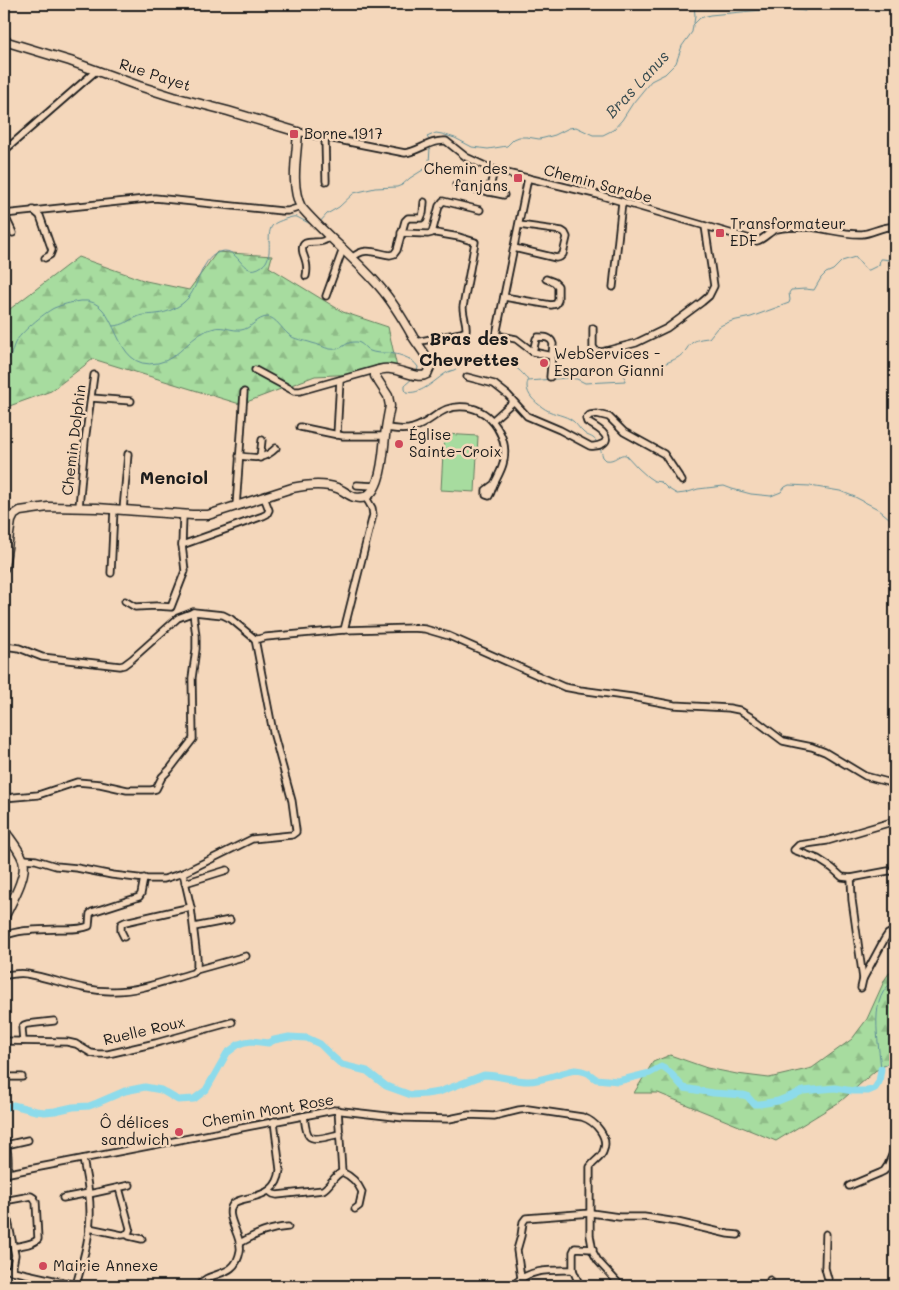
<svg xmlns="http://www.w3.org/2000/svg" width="899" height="1290" font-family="Mali,sans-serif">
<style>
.forest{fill:url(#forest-firs);stroke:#627c5e}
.pitch{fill:#a7dc9f;stroke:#627c5e}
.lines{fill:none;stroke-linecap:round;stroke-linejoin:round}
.stream{stroke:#608f98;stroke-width:1}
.river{stroke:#8ddbeb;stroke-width:7}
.minor-casing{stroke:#1c1c1c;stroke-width:9}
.major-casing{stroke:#1c1c1c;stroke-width:11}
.minor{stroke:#f4d7bb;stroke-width:5.5}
.major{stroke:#f4d7bb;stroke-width:8}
.poi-dot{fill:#d1495b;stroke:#f4d7bb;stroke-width:2}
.labels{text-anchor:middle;stroke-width:5;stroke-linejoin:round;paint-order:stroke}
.street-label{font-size:15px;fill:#1c1c1c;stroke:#f4d7bb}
.poi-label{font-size:15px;fill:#1c1c1c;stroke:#f4d7bb;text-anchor:start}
.water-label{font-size:16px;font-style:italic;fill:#384c50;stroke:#f4d7bb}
.quarter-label{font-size:18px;font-weight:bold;fill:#1c1c1c;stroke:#f4d7bb}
</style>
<defs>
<pattern id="forest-firs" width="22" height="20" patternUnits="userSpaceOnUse" patternTransform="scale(1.25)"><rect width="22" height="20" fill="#a7dc9f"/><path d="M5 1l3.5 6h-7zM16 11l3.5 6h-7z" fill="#8fbc88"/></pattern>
</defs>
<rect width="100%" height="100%" fill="#f4d7bb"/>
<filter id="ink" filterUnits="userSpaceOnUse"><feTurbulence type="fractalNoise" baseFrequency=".02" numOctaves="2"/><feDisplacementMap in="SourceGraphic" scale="10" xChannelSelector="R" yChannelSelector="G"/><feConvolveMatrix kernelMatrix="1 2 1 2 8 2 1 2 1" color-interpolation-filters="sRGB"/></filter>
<g filter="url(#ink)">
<g class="forest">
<path d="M217,252L272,256L269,267L343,312L388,327L398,372L315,376L244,403L243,405L93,359L51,391L4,408V310L6,312L78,257L146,281L189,290Z"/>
<path d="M895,965V1059L875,1071L841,1101L776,1141L658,1093H634L653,1062L670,1055L707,1068L737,1074L769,1078L812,1068L852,1039L867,1019L885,979Z"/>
</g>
<path class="pitch" d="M444,434L478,436L475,492L441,490Z"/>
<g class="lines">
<g class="stream">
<path d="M694,4L695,16L694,23"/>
<path d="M430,141L427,137L436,133L442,134L455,138L472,147L488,149L507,146L514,139L519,137H527L539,139L544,138L555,135L569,128L576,127L593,135H603L613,130L622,120L633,103L651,81L665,74L676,63L682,46L692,32L693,25L700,18L710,15L772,9H790L805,11L808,4"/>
<path d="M319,223L327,214L339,207L354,193L375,188L397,187L402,185L410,178L426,168L429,163L430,148"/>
<path d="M113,326C126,325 126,321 137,317C143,314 149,315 156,314C167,313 181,307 189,297C199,284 201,261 217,253C240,242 240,281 262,266C275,257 265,236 272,226C275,222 281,221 285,219C289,218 293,216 297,217C299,218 310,224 314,225"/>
<path d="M4,366C11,361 11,351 15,343C20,333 44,313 54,308C61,305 72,302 80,301C122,296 109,373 158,363C181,359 191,332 215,328C223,326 232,331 241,330C251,329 257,317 268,317C276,318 282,329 288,334C294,340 304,340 312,343C318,344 324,348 330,349C343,351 344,342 354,342C362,341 364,348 370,351C375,353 380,353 385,353C396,353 412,357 418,367L417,373"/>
<path d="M413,378L405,385V389L406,392C420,395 433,382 443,375C447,372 450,371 454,370C465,364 476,355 489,354C499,354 522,370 527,379C529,383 527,381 527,386C527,395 535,402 542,407C551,414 561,414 570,419C576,422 579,429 584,433C590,438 593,435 598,444"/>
<path d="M528,381L567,378L577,379L585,383L625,381L624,371L628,367C637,365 639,368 647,369C652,369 672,361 677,358C681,356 683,353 686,350C692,340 698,339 709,338L717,328L722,325L732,321L751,317L789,303L790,300L789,293L791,290L805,289L814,290L821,278L826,273L833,270L842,261L855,257L866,270H869L879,265L880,259H883L895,261"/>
<path d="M600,448L603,457L606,460C615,462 619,453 626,455L638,468L648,477L654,481L661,482L667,488L677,494L685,493L698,489L724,486L732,489L751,494L771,496L781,492L785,487L789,485L810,486L840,491L855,497L878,509L895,523"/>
<path d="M881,1069C879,1042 867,995 895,981"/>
<path d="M881,1069L895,1056"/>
</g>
<path class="river" d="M4,1108L13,1105L36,1111L45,1112L55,1111L73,1107L89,1106L97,1103L125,1091L145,1087L161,1090L178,1100L194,1099L206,1090L227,1053L239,1044L245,1042L252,1041L268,1043L274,1040L289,1037L307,1038L320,1044L332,1056L342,1065L367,1071L386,1086L411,1095L426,1094L439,1092L484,1075C499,1075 513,1081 528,1081C543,1081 559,1073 575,1070L582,1071L588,1073L596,1079L618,1081L650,1073L661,1067C672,1071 676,1081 684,1088L713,1093L743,1095L747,1096L754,1104H760L778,1101L803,1091L835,1088L853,1091H868L875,1088L879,1082L881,1069"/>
<defs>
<g id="minor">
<path d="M298,132L405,153C420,151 429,140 446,141L466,157L494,170L599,195L757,241C765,239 769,231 777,229C786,227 798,227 808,227C826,228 843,235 862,234C873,233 884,225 895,227"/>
<path d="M325,137L326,181"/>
<path d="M4,151L97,70"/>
<path d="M528,178L496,335L516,339L533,352L552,356"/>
<path d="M456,185L504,195"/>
<path d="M489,192L494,170"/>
<path d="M33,210L40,216L52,250L50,255L45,258"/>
<path d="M4,214L155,198L282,211H288L301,207"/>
<path d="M4,214L13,233"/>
<path d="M401,233L428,234L432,233L439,206L443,201L480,210"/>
<path d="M514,248L556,258L560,257L563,254L567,237L565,233L562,231L519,225"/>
<path d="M352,258C365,246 375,253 390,255L394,254L397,250L405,221L408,218H421L423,213L424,202"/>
<path d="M306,276C308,267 306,261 303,253C299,237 317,244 323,241C326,240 328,238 330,236"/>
<path d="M613,287L622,202"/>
<path d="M326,296L343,249"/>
<path d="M504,297L551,305L556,304L558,300V286L554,282L546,279"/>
<path d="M593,328V347L596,351L601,352L636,343L667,328L702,302L709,296L714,286L705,226"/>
<path d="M416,342L461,333L466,331C467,323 463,316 463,307L475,242L459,237L436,233"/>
<path d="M533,352L536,339L538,337C545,337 551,337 553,344L550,377"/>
<path d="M255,370L294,391H300L378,369"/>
<path d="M467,377L494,384L508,395L527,416L560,430L590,446C597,447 612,443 604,434C600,429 592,425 587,422L586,419L590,415L597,414L609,417L624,432L664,454L682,481"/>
<path d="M91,398L131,401"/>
<path d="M493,420L513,402"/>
<path d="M300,427L343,436H385"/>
<path d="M386,428C395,429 404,431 413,428C434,422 440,404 466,407C492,410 510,439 503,464C501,471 498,476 495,482C492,487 492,492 489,496L486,495V490L494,484"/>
<path d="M337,435L340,380"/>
<path d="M239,456C255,458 264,460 276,448"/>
<path d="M260,458L262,440"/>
<path d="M357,485L375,486"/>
<path d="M79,507L85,441L94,375"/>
<path d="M236,507L244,392"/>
<path d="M123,510L128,454"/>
<path d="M4,514L14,515"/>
<path d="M182,545L263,516L267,514L269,510L264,497"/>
<path d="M111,573L114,509"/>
<path d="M125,601L135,607L156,606L171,607L185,571L182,545L183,515"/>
<path d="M344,630L373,515L372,508L365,496"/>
<path d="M4,646L19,648L42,657L120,666L124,665L132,659L178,618L194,612L223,615L231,619L255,639H258L266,637L344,630L413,628L425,629L449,636L564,687L580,690L632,697L674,705L729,708L739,710L754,719L783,741L797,744L812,747L825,752L865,776L895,784"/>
<path d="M4,798L38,795L77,782L100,784L127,790H151L156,789L162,777L170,769L193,739L192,678L196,649V636L193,612"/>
<path d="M895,821L827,841L799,845L794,850L818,859L832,868L842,877L851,878L888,871H895"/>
<path d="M23,859L36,860L56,866L77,868L112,875L146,879H164L183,873L252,839L292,835L296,832V830L292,801L273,732L255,639"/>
<path d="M851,878L852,900L863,979L861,988"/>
<path d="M185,883L227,870"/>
<path d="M194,927L230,920"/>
<path d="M4,936C20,929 40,930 58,929C69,929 79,930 89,926L90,914L92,912L139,897L141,894L144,878"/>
<path d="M124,937L121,931V924L125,922L191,907"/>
<path d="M196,970L246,956"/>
<path d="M4,975C11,975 19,972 27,974C56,979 83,992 114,991C140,991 167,980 193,973L196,970L197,967V958L191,908L183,873"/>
<path d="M863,979L884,940L888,934L895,931"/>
<path d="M4,1041L67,1042L76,1044L91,1053L96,1054H108L156,1043L232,1022"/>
<path d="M23,1041L22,1028L24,1025L27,1024L54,1021"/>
<path d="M4,1077H22"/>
<path d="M338,1110L342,1172C351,1176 358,1183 362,1192L359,1206L355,1209"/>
<path d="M304,1116C305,1121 305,1131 309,1136C314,1142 333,1135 340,1134"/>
<path d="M4,1140C9,1148 8,1163 8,1173"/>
<path d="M6,1145L28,1140"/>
<path d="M4,1174L334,1110L404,1118L449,1119L469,1115L494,1116L519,1110L528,1109L582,1117C595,1121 610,1137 603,1152C601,1158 594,1161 590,1167V1235L593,1252L598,1261L621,1286"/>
<path d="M849,1186L880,1173L884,1171L888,1165L895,1148"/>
<path d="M269,1191L273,1194L277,1195L323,1190C331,1185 333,1176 342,1172"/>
<path d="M89,1194L130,1185"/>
<path d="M63,1198L89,1193"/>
<path d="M4,1201L31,1196L34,1198L36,1202L38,1239C33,1245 21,1245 14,1247"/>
<path d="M4,1201L15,1255L12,1271"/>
<path d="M89,1228L122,1235C127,1235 129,1233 130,1228L119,1188"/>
<path d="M126,1234L129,1236L142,1239"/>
<path d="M826,1234L825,1268L830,1286"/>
<path d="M240,1243C256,1234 270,1228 288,1227"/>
<path d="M4,1269L80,1286"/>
<path d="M573,1270L580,1286"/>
<path d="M770,1280V1286"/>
<path d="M76,1285C83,1260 91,1235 90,1209C90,1192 86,1176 83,1159"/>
<path d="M198,1286C210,1269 235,1280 240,1251C243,1236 222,1215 234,1203C238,1200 244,1199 249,1198C266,1194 278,1189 280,1170L274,1121"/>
<path d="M513,1286C528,1268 552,1270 573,1270V1252L575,1248L593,1249"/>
<path d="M524,1286L521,1278L517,1250L521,1236L523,1222L526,1218L591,1213L619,1217H644L677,1222L728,1234L738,1235"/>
</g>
<g id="major">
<path d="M4,41L70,61L139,86L174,97L228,111L298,132C297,154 290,186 301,207C325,235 355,258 379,286C393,302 403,319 413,337C419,347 428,355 430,367L427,374C415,382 391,361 375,372V376L388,396L390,406C388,416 386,426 385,436C383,453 382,505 354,497C348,495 343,490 337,488C323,483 306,485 292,488L208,515H192L97,508L48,507L20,511L14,515L11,521L4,568"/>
<path d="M4,830C10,839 19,849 23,860C28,875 11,903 4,918"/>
</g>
</defs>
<use href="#minor" class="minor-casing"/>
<use href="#major" class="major-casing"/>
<use href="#minor" class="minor"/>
<use href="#major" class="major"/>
</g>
</g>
<g class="poi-dot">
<rect x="289" y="129" width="10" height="10" rx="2.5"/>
<rect x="513" y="173" width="10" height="10" rx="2.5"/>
<rect x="715" y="228" width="10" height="10" rx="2.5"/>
<circle cx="544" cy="363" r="5"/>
<circle cx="399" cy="444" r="5"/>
<circle cx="179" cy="1132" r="5"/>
<circle cx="43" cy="1266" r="5"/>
</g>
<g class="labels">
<g class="street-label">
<text transform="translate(155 75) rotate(18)" y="5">Rue Payet</text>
<text transform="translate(598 184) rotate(15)" y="5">Chemin Sarabe</text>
<text transform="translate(74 440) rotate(-83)" y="5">Chemin Dolphin</text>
<text transform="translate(144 1031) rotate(-13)" y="5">Ruelle Roux</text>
<text transform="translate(268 1111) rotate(-10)" y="5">Chemin Mont Rose</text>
</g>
<g class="poi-label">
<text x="304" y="139">Borne 1917</text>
<text x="508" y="174" text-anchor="end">Chemin des<tspan x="508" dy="17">fanjans</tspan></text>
<text x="730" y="229">Transformateur<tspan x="730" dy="17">EDF</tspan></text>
<text x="554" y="359">WebServices -<tspan x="554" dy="17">Esparon Gianni</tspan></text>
<text x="409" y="440">Église<tspan x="409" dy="17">Sainte-Croix</tspan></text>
<text x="169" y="1128" text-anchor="end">Ô délices<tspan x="169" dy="17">sandwich</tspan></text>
<text x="53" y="1271">Mairie Annexe</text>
</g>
<g class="water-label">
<text transform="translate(637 84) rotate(-47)" y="6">Bras Lanus</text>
</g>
<g class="quarter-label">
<text x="469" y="345">Bras des<tspan x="469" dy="21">Chevrettes</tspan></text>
<text x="174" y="484">Menciol</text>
</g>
</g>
<rect width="899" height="1290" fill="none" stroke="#f4d7bb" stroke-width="20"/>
<rect x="10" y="10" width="879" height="1270" fill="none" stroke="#1c1c1c" stroke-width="2" filter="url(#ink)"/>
</svg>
